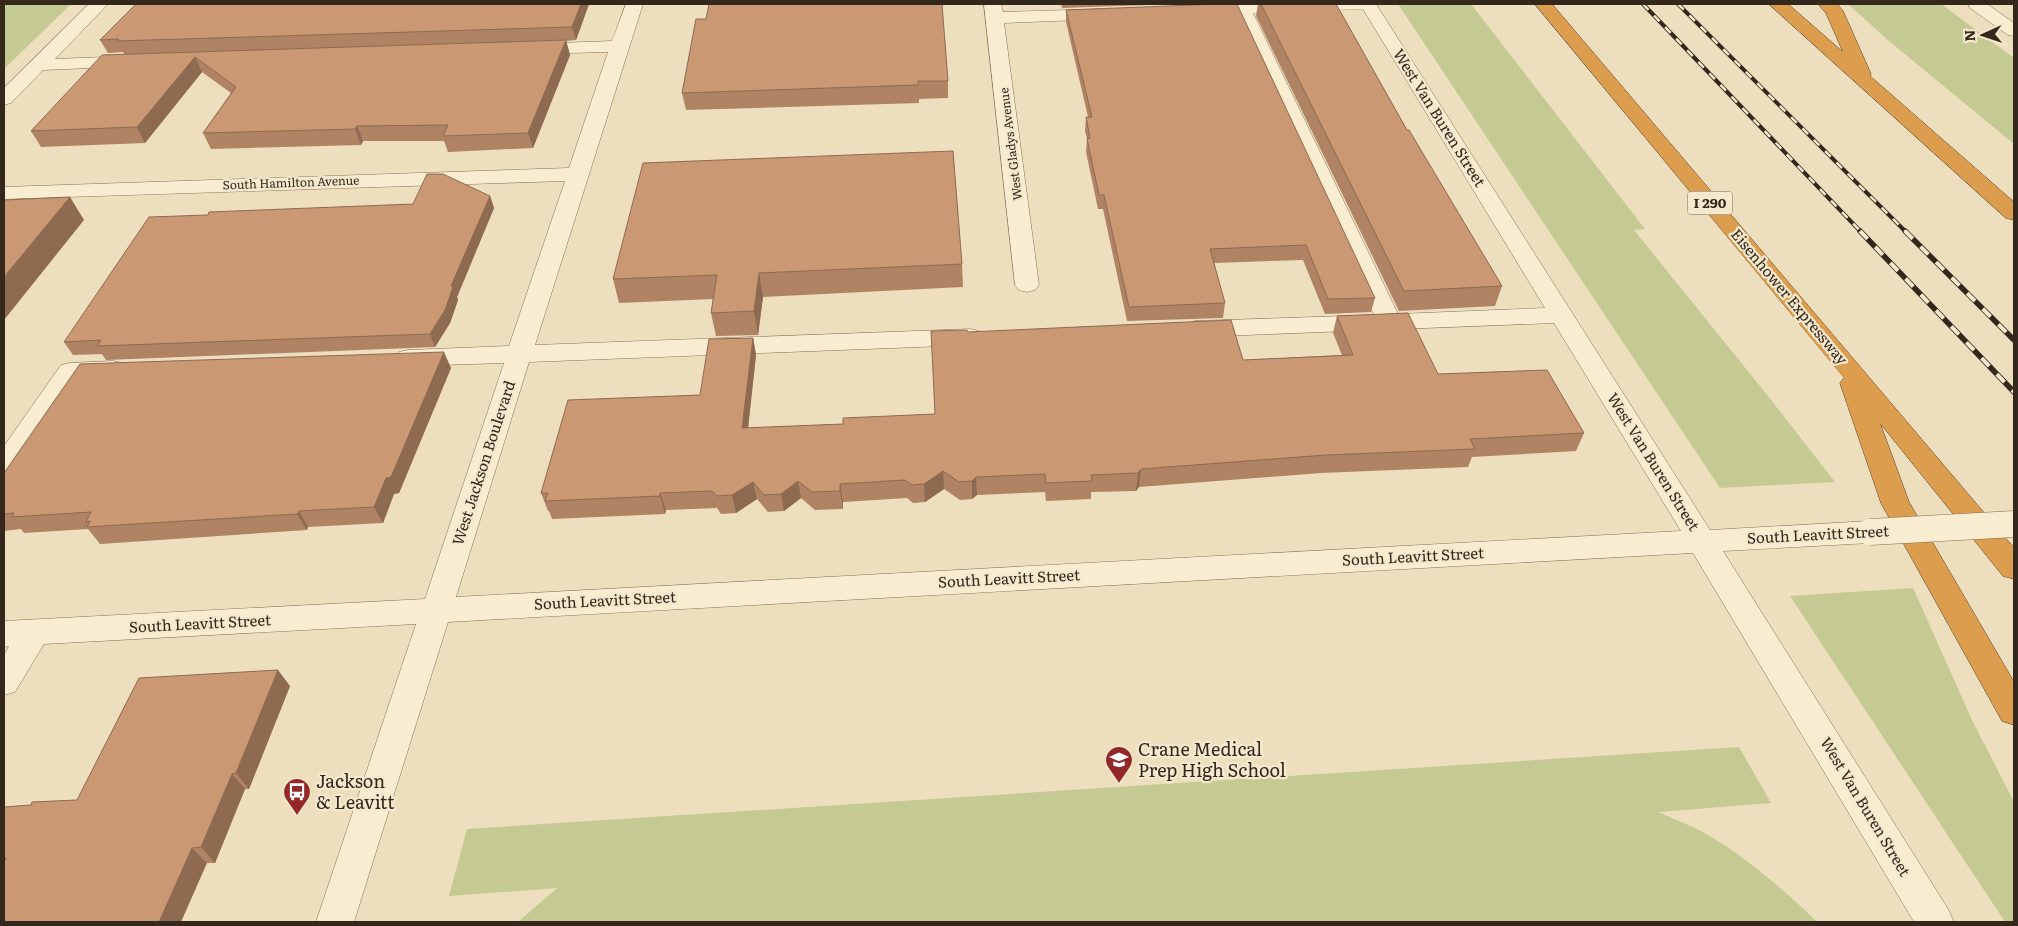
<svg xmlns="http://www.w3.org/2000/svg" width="2018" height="926" font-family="Literata,serif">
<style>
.green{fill:#c4ca92}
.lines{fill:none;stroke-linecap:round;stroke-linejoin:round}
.minor-casing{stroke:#856f57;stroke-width:1}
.highway-casing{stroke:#523d2c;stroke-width:1}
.minor{fill:#f8ecd1;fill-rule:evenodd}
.highway{fill:#dd9d4e;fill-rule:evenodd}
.rail-far1-casing{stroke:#34271c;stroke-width:4}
.rail-casing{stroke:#34271c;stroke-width:5.5}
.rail-far1{stroke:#f4e9cd;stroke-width:2.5;stroke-dasharray:8;stroke-linecap:butt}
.rail{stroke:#f4e9cd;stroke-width:4;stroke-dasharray:11;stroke-linecap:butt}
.minor-bridge-casing{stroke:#856f57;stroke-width:27;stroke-linecap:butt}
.minor-bridge{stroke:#f8ecd1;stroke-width:26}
.wall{fill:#af8364}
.shaded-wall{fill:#8e6a51}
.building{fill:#cb9874;stroke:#8e6a51}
.labels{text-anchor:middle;stroke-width:4.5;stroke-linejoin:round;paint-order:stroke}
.far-street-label{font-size:12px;fill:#34271c;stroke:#f4e9cd}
.shield{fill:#f4e9cd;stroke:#6e6151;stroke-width:1}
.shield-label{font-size:14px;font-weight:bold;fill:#34271c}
.street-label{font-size:15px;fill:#34271c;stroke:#f4e9cd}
.near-poi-label{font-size:18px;fill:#34271c;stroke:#f4e9cd;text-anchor:start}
</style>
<rect width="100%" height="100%" fill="#eddfbe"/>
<g class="green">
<path d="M4,4H71L4,69Z"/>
<path d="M1398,4H1471L1645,229L1634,230L1768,396L1835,482L1720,488Z"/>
<path d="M1848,4H1941L2014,58V144L1889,41Z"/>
<path d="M1913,588L1972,720L2014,802V922H2005L1790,596Z"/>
<path d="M1739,747L1771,803L1658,812C1672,818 1687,824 1701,831C1744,855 1782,888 1817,922H518L557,888L449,896L467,829Z"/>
</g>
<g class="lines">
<defs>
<g id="minor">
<path d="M89,4H108L55,59L131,56L138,58L140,62L138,66L43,70L11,103L4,105V88Z"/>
<path d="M626,4H643L535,345L970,329L979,331L982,337L979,343L970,345L529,362L456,597L1681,531L1554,323L1195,337L1186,334L1183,329L1186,324L1195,321L1374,315L1236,14H1195L1192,10L1195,6L1230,4H1376L1710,530L1870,521L1880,524L1885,532L1880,540L1870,543L1723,551L1948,909L1954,922H1914L1693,553L448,622L354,922H316L416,624L44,644L15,692L4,695V655L9,646L4,647V621L425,599L504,363L408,366L399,364L395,358L399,352L408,350L509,346L565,181L4,199V187L569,168L608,52L531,54L525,53L522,49L525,45L531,44L612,41ZM1363,9L1545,308L1398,314L1253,13Z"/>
<path d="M984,4H1001L1003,12L1104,9L1110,10L1113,14L1110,18L1104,19L1004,23L1039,285L1035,290L1027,292L1019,290L1015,285Z"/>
<path d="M1968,4H1987L2014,23V36L2008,35L1970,8Z"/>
<path d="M113,361L122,363L126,369L122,375L113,377L78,379L14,473L4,476V446L61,365L70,363Z"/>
</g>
<g id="highway">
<path d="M1535,4H1552L2014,548V579L2003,576L1880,423L1909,502L2014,682V725L2002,721L1881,503L1840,383L1844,378Z"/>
<path d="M1769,4H1788L1843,52L1826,13L1818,4H1837L1843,11L1871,74L1870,76L2014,202V220L2006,218Z"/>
</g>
</defs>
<use href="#minor" class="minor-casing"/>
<use href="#highway" class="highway-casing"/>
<use href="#minor" class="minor"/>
<use href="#highway" class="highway"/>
<defs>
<g id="rail-far1">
<path d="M1643,4L1862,233"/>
<path d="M1678,4L1907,233"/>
</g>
<g id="rail">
<path d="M1860,231L2014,392"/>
<path d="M1905,231L2014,340"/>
</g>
</defs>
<use href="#rail-far1" class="rail-far1-casing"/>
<use href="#rail" class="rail-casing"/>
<use href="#rail-far1" class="rail-far1"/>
<use href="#rail" class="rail"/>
<defs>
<path id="minor-bridge" d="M1870,532L2014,524"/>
</defs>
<use href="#minor-bridge" class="minor-bridge-casing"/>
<use href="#minor-bridge" class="minor-bridge"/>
</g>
<g class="wall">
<path d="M589,4L576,40L566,41L570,55L533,148L448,152L444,141H363L361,145L211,149L203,133L231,93L202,72L145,143L41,147L31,131L124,54L123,52L108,53L100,40Z"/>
<path d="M1061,4H1178L1062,8Z"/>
<path d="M1258,4H1336L1407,130L1502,286L1495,306L1399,311L1256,16Z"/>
<path d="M1066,10L1375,298L1371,312L1325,314L1303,260L1214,263L1225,303L1223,318L1127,321L1103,209H1098L1086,152L1087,139L1085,131L1086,117H1088L1066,22Z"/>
<path d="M696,19L948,81V98L919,99V103L686,110L682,93Z"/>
<path d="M490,196L494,208L457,297L458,300L450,323L435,347L106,360L102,354L73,355L64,342L413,204Z"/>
<path d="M962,264L963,287L763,297L758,335L716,336L711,313L713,299L619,303L613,279Z"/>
<path d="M1337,316L1438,374L1584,433L1576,451L1472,457L1468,467L1321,473L1139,487L1136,491L1091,492V499L1046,501L1045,492L977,495L972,499L960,500L944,489L925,502L913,503L907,498L843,502V509L815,510L801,498L784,511L768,512L757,499L736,513L721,514L717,508L666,510L665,514L552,519L549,511H548L541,493L700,395L753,338L756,355L748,428L843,424L935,414L968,332L1243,360L1342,355L1333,333Z"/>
<path d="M451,368L399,493L394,494L383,523L308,527L307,530L100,544L88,529L24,533L21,529L4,531V473Z"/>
<path d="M290,686L249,789H245L215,863H207L4,922V807L31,805L77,800Z"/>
</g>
<g class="shaded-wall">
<path d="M581,4H589L576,40L572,27Z"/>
<path d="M566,40L570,55L533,148L528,133Z"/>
<path d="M195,57L202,72L145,143L137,127Z"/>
<path d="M357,126L363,141L361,145L355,129Z"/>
<path d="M490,196L494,208L457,297L458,300L450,323L435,347L430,334Z"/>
<path d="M70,197L84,220L4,320V277Z"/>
<path d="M759,273L763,297L758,335L754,311Z"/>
<path d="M753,338L756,355L746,446L742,428Z"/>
<path d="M444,352L451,368L399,493L394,494L383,523L374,507L386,478Z"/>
<path d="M1141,469L1139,487L1136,491L1138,473Z"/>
<path d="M943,471L944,489L925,502L924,484Z"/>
<path d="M976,477L977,495L972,499V481Z"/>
<path d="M798,481L801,498L784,511L781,494Z"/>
<path d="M753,482L757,499L736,513L732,495Z"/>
<path d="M840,484L843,502V509L840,491Z"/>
<path d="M660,493L666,510L665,514L660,496Z"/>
<path d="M299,511L308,527L307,530L297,514Z"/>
<path d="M278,670L290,686L249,789L236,773Z"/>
<path d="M232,774L245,789L215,863L201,847Z"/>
<path d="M192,848L207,863L181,922H159Z"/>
</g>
<g class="building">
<path d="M136,4H581L572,27L117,41L119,39L100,40Z"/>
<path d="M709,4H942L948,81H918V85L682,93L696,19H706Z"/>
<path d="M1218,4H1237L1375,298L1328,299L1306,245L1210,249L1225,303L1129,307L1104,195H1099L1087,139L1090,138L1086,117H1092L1066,10Z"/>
<path d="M1261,4H1336L1407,130H1409L1502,286L1404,291Z"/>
<path d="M566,40L528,133L443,136L448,125L357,126L355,129L203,133L236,87L195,57L137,127L31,131L102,55Z"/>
<path d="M953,151L962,264L759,273L754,311L711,313L717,275L613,279L643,163Z"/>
<path d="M427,174H443L490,196L451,286L453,287L445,310L430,334L97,346L101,340L64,342L149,217L208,215L209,212L413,204Z"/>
<path d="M70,197L4,277V200Z"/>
<path d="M1408,313L1438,374L1547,370L1584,433L1470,439L1475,449L1326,455L1141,469L1138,473L1091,475L1092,481L1046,483L1045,474L976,477L972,481L959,482L943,471L924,484L912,485L905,480L840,484V491L812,492L798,481L781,494L764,495L753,482L732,495L717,496L712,491L660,493V496L545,501L548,493H541L568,400L700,395L709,339L753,338L742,428L843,424V418L935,414L931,331L967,330L968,332L1231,320L1243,360L1353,355L1337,316Z"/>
<path d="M444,352L391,477L386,478L374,507L299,511L297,514L87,527L90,521L86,522L91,512L11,517L14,513L4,514V473L80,364Z"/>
<path d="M278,670L236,773L232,774L201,847L192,848L159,922H4V862L6,858H4V807L31,805L32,802L77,800L139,678Z"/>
</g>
<defs>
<symbol id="school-pin" viewBox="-11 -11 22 30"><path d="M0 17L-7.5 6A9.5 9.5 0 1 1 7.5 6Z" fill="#932829" stroke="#f4e9cd"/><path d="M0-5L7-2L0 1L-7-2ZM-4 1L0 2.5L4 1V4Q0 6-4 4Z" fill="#fff"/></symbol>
<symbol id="bus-pin" viewBox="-11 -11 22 30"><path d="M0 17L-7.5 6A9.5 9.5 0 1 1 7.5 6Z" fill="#932829" stroke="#f4e9cd"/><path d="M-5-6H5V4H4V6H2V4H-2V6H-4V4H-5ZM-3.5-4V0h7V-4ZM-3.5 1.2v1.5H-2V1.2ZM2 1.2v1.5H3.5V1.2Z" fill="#fff"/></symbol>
</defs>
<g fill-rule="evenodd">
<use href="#school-pin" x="1103" y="744" width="32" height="43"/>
<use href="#bus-pin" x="281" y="776" width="32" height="43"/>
</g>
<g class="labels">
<g class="far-street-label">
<text transform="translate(1011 144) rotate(-97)" y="4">West Gladys Avenue</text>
<text transform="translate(291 183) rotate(-2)" y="4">South Hamilton Avenue</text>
</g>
<rect class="shield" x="1687.5" y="191.5" width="45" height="23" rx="4"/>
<g class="shield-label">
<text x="1710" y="208">I 290</text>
</g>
<g class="street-label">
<text transform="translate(1439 118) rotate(58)" y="5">West Van Buren Street</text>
<text transform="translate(1789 297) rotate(50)" y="5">Eisenhower Expressway</text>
<text transform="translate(1653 462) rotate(58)" y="5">West Van Buren Street</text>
<text transform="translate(484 463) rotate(-72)" y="5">West Jackson Boulevard</text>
<text transform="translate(1818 535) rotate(-3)" y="5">South Leavitt Street</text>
<text transform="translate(1413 557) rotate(-3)" y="5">South Leavitt Street</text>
<text transform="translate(1009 579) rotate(-3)" y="5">South Leavitt Street</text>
<text transform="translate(605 601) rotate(-3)" y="5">South Leavitt Street</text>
<text transform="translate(200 624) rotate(-3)" y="5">South Leavitt Street</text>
<text transform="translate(1865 807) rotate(59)" y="5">West Van Buren Street</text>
</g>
<g class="near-poi-label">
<text x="1138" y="756">Crane Medical<tspan x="1138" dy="21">Prep High School</tspan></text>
<text x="316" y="788">Jackson<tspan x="316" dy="21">&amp; Leavitt</tspan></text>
</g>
</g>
<rect width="2018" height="926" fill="none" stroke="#34271c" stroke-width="10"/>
<g transform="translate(1983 35) rotate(267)" stroke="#f4e9cd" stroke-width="4" paint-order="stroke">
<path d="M0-4L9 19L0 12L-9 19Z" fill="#34271c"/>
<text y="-8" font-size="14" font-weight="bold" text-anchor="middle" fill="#34271c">N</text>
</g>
</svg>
